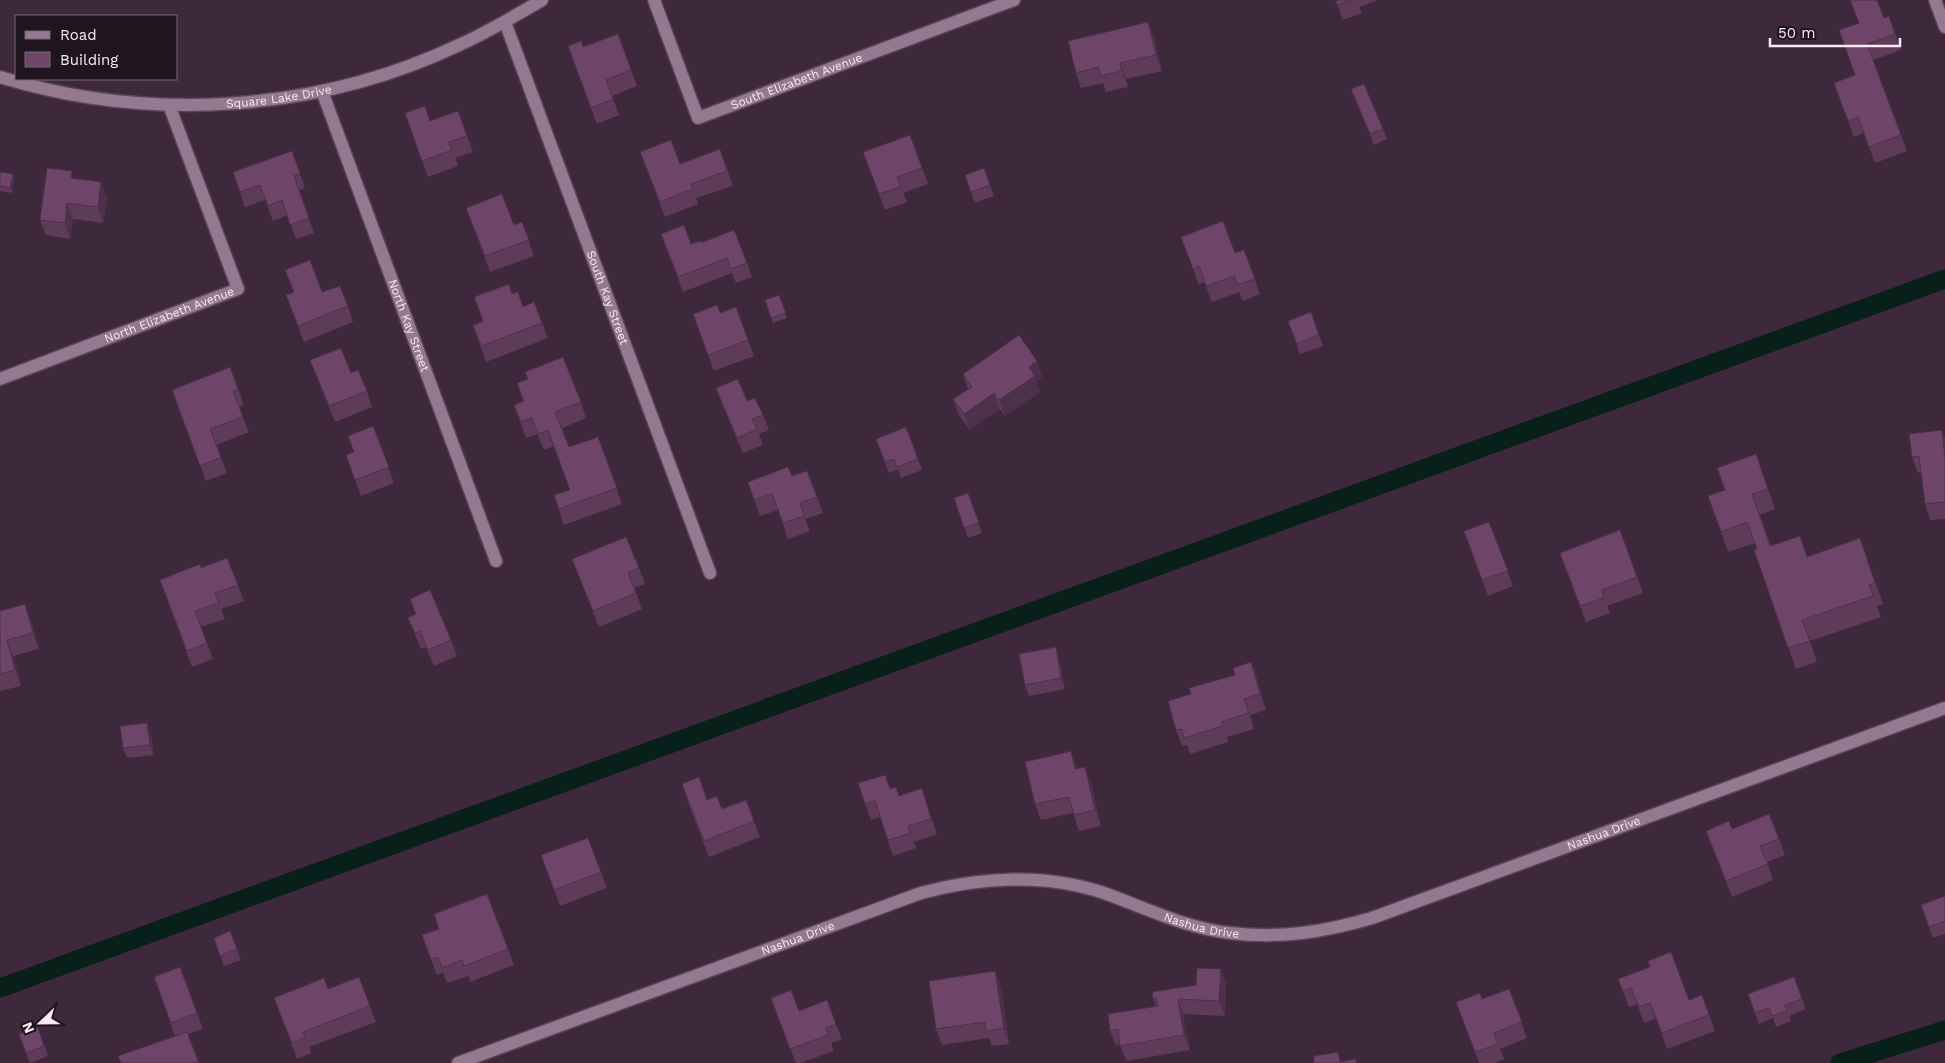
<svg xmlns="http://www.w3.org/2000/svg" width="1945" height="1063" font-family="'Work Sans',sans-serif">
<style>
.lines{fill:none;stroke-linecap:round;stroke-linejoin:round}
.canal{stroke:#081f1a;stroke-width:19}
.minor-casing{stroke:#574455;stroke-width:15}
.minor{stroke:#947990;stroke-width:12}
.wall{fill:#5f3b5a}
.shaded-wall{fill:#4d304a}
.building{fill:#6e4569;stroke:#4d304a}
.labels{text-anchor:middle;stroke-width:4;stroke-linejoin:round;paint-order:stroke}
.street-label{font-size:12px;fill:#f8e9f5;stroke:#1f151e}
</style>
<rect width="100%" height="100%" fill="#3e283b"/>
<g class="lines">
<g class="canal">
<path d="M0,988L1945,279"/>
<path d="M1840,1063L1945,1030"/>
</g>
<defs>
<g id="minor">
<path id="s1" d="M654,0L698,118L1014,0"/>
<path d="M1935,0L1945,27"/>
<path id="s2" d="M505,22L710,573"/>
<path id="s3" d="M0,77C149,123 318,112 459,45C488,32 515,16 542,0"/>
<path id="s4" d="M322,91L496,561"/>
<path id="s5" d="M0,379L238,289L169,105"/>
<path id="s6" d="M458,1063L921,893C980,877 1045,873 1104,893C1146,908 1185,928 1230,933C1280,939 1324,932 1372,918L1945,708"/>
</g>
</defs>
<use href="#minor" class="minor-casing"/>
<use href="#minor" class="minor"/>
</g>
<g class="wall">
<path d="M1335,0H1376V1L1359,7L1362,13L1343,20Z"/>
<path d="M1889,16L1901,50L1873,60L1907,151L1875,163L1864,133L1854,137L1834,83L1855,75L1859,23L1884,18Z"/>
<path d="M1148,22L1154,37L1162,71L1126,79L1128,87L1106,92L1103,83L1081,88L1076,73Z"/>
<path d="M618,34L637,86L612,96L619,115L597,124L568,46L583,47Z"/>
<path d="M1351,89L1383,129L1387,139L1374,145Z"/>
<path d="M458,111L473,152L455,158L458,166L428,177L405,113L430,121Z"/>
<path d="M910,135L928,184L903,193L907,202L885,210L863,152Z"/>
<path d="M720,149L733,186L696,198L698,204L665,217L640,152L680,164Z"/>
<path d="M292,151L305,188L299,190L314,233L296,239L287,215L273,221L265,200L245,207L233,172Z"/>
<path d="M984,168L994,196L975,203L965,175Z"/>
<path d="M0,172L14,179L12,193L0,191Z"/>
<path d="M74,178L107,198L103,223L73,219L70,239L46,235L40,220Z"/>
<path d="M466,208L514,225L522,222L534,256L490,272Z"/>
<path d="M661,234L691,244L701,243L747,263L752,277L736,283L732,273L683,292Z"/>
<path d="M1181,237L1235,253L1244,250L1260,294L1243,301L1239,292L1212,302L1204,282L1199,285Z"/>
<path d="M285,270L322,292L348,306L353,322L304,342L286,295L294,292Z"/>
<path d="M512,294L523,307L534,302L548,338L486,362L473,326L483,322Z"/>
<path d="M779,295L787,318L773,323L765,300Z"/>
<path d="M736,307L754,356L714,371L693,314L720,313Z"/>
<path d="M1311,312L1323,346L1300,354L1288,321Z"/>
<path d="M310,360L367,391L372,407L335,422Z"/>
<path d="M1037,361L1042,377L1037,381L1040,392L1005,416L1000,409L970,430L959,415L953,399L968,389L963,374Z"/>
<path d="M230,367L244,405L239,407L249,432L216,445L227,473L206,481L172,390Z"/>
<path d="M517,383L581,402L586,418L562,428L569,447L598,437L622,504L564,525L554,495L570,490L554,446L544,450L537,434L526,438L514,405L523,401Z"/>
<path d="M716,388L747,401L763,415L769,430L759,434L763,445L743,453L722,404Z"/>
<path d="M373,426L394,483L361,496L346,455L354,452Z"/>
<path d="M906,427L922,470L901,478L898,469L889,473L876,439Z"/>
<path d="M1942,430L1945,439V519L1930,520L1925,504L1921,472L1918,473L1912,457Z"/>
<path d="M1756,454L1775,509L1760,515L1771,546L1808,557L1860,538L1883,604L1877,606L1881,617L1810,641L1817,662L1796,669L1754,550L1757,549L1755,543L1728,552L1708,496L1725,490Z"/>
<path d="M807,471L823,513L805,519L810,531L788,539L778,510L760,516L748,482L792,476Z"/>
<path d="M968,493L982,533L968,538L954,498Z"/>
<path d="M1489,522L1513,586L1488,596L1464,531Z"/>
<path d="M1620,530L1643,593L1607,606L1610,613L1586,622L1560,553Z"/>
<path d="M227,558L244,601L221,609L225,619L201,627L213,659L192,667L160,580L201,568Z"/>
<path d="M572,559L639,568L645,584L634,588L642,609L599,627Z"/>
<path d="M410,599L451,640L457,656L434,666L426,647L421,649L408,618L416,614Z"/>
<path d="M0,609L1,611L31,620L39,649L13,656L21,686L0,691Z"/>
<path d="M1056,647L1059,658L1065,689L1029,696L1025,685Z"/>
<path d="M1251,662L1257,678L1266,710L1250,715L1254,729L1227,737L1228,742L1190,754L1187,745L1182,746L1176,730L1191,694L1235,675Z"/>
<path d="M151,734L154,755L127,758L123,748Z"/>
<path d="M1077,769L1091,783L1101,826L1079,831L1073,813L1041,820L1035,804Z"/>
<path d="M885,775L890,789L899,796L922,788L937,834L914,842L916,848L893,856L880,817L871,820L865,804Z"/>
<path d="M687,800H707L722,809L746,800L760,837L709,857Z"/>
<path d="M1732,829L1779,839L1785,855L1767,862L1773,880L1732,897L1706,831Z"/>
<path d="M541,855L601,872L607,888L560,906Z"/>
<path d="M487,894L514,965L470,982L468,976L447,983L443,972L437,975L422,935L439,929Z"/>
<path d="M1945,896V934L1933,938L1921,905Z"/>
<path d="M230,931L241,960L224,966L214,938Z"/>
<path d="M180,967L203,1029L188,1034L199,1063H121L175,1036L154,977Z"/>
<path d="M1221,969L1226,984L1225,1016L1183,1014L1190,1050L1126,1061L1120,1044L1116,1045L1110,1031L1156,1006L1153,998L1196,985Z"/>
<path d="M1794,977L1806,1009L1789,1016L1791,1021L1776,1027L1773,1018L1759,1024L1748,994Z"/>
<path d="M1618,979L1689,1000L1702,995L1715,1031L1667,1049L1656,1018L1644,1023L1637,1004L1629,1007Z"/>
<path d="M1001,986L1009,1044L992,1046L989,1038L942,1045L936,1029Z"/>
<path d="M328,989L370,1006L376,1022L309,1047L311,1053L297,1059L274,998Z"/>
<path d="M1509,989L1527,1038L1500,1049L1504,1059L1495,1063H1479L1456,1002L1482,999Z"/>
<path d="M771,998L799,1011L827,1000L842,1040L831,1043L834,1051L800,1063H796Z"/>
<path d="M38,1028L48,1056L30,1063L19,1034Z"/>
</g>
<g class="shaded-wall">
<path d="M1148,22L1154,37L1162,71L1156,55Z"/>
<path d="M1120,63L1126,79L1128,87L1122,71Z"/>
<path d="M13,174L14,179L12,193L10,188Z"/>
<path d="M101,182L107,198L103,223L98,207Z"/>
<path d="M67,203L73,219L70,239L65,223Z"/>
<path d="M1037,361L1042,377L1037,381L1040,392L1005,416L999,400L1029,367Z"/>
<path d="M994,393L1000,409L970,430L964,414Z"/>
<path d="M1942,430L1945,439V458Z"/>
<path d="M25,604L31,620L39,649L33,633Z"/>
<path d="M7,640L13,656L21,686L15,670Z"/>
<path d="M1056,647L1059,658L1065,689L1061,678Z"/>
<path d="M1251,662L1257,678L1266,710L1260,694Z"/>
<path d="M147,723L151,734L154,755L150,745Z"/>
<path d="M1071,751L1077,767L1081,785L1075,769Z"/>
<path d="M1085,767L1091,783L1101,826L1095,810Z"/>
<path d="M922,788L927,804L937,834L931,819Z"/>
<path d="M1221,969L1226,984L1225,1016L1219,1001Z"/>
<path d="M995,971L1001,986L1009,1044L1004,1028Z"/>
<path d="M1178,999L1183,1014L1190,1050L1184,1035Z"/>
</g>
<g class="building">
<path d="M1336,0H1350L1337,5Z"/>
<path d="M1850,0H1877L1884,18L1889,16L1895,34L1867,44L1901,135L1869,147L1858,117L1848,121L1834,83L1855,75L1839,30L1859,23Z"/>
<path d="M1148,22L1156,55L1120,63L1122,71L1101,76L1098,67L1076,73L1068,41Z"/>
<path d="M618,34L631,70L606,80L613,99L591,108L568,46L581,41L583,47Z"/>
<path d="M1364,84L1383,129L1370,134L1351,89Z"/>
<path d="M425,106L430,121L458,111L467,136L449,142L452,150L422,161L405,113Z"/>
<path d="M910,135L922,168L897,177L901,187L879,194L863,152Z"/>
<path d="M671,140L680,164L720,149L727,171L691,184L693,189L660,202L640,152Z"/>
<path d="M292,151L300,173L294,176L309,218L290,225L282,200L268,206L260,185L240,192L233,172Z"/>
<path d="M47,168L72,171L71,178L101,182L98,207L67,203L65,223L40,220Z"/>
<path d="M984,168L990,185L971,192L965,175Z"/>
<path d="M0,172L13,174L10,188L0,186Z"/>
<path d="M502,194L514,225L522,222L529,240L485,256L466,208Z"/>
<path d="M1223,221L1235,253L1244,250L1255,279L1237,285L1234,276L1206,286L1199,266L1193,269L1181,237Z"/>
<path d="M684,225L691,244L701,241V243L734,230L747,263L731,269L727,258L678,277L661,234Z"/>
<path d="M310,260L322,292L340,286L348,306L298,326L286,295L294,292L285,270Z"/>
<path d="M509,284L512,294L518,292L523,307L534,302L542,323L481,346L473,326L483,321L474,297Z"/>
<path d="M779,295L786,313L771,318L765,300Z"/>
<path d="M717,305L720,313L736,307L748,340L708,355L693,314Z"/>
<path d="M1311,312L1319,335L1297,344L1288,321Z"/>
<path d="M1019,335L1037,361L1029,367L1035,376L999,400L994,393L964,414L953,399L972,387L963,374Z"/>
<path d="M341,348L351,373L358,370L367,391L329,406L310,360Z"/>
<path d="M563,357L581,402L555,412L569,447L598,437L617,488L559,509L554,495L570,490L548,430L538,434L532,418L521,422L514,405L524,401L517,383L528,379L525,372Z"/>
<path d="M230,367L238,389L233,391L243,417L210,429L221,457L200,466L172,390Z"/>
<path d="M738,379L747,401L755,398L763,415L752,419L757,429L737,438L716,388Z"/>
<path d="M373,426L389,467L355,480L346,455L354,452L348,436Z"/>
<path d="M906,427L918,459L897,467L894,459L885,462L876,439Z"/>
<path d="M1942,430L1945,458V502L1925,504L1919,456L1912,457L1909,434Z"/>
<path d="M1756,454L1768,489L1752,494L1770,546L1800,536L1807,557L1860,538L1875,583L1869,585L1873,596L1802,620L1810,641L1788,648L1754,550L1757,549L1747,522L1721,532L1708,496L1725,490L1717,468Z"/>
<path d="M788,467L792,476L807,471L817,497L800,503L804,516L783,523L772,494L754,500L748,482Z"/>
<path d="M968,493L979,523L964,528L954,498Z"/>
<path d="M1489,522L1508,571L1482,580L1464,531Z"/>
<path d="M1620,530L1637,577L1602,590L1604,598L1580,606L1560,553Z"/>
<path d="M626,537L639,568L628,573L636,593L593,611L572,559Z"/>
<path d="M227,558L238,585L215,593L219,603L195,611L207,643L187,651L160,580L200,564L201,568Z"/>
<path d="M430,590L451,640L428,650L420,631L415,633L408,618L416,614L410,599Z"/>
<path d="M25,604L33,633L7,640L15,670L0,674V611Z"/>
<path d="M1056,647L1061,678L1025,685L1019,654Z"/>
<path d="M1251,662L1260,694L1244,699L1249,713L1221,722L1223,726L1184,738L1182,729L1176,730L1168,701L1191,694L1189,688L1235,675L1233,668Z"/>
<path d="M147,723L150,745L123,748L120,726Z"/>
<path d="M1071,751L1075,769L1085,767L1095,810L1074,815L1069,797L1035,804L1025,762Z"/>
<path d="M885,775L890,789L896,787L899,796L922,788L931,819L908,826L911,833L888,840L875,801L865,804L858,783Z"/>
<path d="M699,777L707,800L717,796L722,809L746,800L754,821L704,841L682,784Z"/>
<path d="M1769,814L1779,839L1760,846L1768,864L1726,881L1706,831L1729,821L1732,829Z"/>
<path d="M588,838L601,872L554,890L541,855Z"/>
<path d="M487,894L508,949L464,966L462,960L442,968L438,957L431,959L422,935L439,929L434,914Z"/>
<path d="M1945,896V921L1929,927L1921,905Z"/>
<path d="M230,931L237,949L220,956L214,938Z"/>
<path d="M1671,952L1689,1000L1702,995L1709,1015L1662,1033L1650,1003L1639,1007L1631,988L1623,991L1618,979L1650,967L1648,961Z"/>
<path d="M180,967L197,1013L171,1023L154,977Z"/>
<path d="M1197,968L1221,969L1219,1001L1178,999L1184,1035L1120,1046L1118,1029L1110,1031L1108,1014L1158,1006L1156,998H1153L1152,992L1196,985Z"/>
<path d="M995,971L1004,1028L986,1031L985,1022L936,1029L929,981Z"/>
<path d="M359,977L370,1006L303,1032L305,1037L292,1043L274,998L324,978L328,989Z"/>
<path d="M1794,977L1802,999L1785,1005L1787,1011L1772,1016L1769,1008L1755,1013L1748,994Z"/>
<path d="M1509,989L1522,1022L1494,1033L1498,1044L1475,1052L1456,1002L1480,993L1482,999Z"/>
<path d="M791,990L799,1011L827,1000L836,1024L826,1028L828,1035L790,1049L771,998Z"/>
<path d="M38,1028L44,1046L26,1053L19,1034Z"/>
<path d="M187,1032L198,1061L193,1063H121L118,1056Z"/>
<path d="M1338,1052L1340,1062L1356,1059V1063H1311H1314V1056Z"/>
</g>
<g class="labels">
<g class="street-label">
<text dy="4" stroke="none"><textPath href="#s1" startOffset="231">South Elizabeth Avenue</textPath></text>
<text dy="4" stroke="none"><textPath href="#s3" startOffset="282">Square Lake Drive</textPath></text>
<text dy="4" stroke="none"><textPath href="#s2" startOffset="294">South Kay Street</textPath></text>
<text dy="4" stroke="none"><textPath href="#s5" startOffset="181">North Elizabeth Avenue</textPath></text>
<text dy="4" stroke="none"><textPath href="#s4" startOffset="250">North Kay Street</textPath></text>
<text dy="4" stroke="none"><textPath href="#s6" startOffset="1202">Nashua Drive</textPath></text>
<text dy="4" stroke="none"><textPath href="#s6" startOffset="782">Nashua Drive</textPath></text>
<text dy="4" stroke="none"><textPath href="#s6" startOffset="362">Nashua Drive</textPath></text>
</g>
</g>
<rect x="15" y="15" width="162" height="65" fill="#1f151e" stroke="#766a74"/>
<rect x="25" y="31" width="25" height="8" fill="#947990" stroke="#766a74"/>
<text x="60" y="40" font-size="15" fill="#f8e9f5">Road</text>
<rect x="25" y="52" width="25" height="15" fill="#6e4569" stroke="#766a74"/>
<text x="60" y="65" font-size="15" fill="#f8e9f5">Building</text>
<g transform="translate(40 1023) rotate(248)" stroke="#1f151e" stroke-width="4" paint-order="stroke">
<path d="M0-4L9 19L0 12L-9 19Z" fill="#f8e9f5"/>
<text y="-8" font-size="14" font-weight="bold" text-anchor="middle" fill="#f8e9f5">N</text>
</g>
<path d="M1770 38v8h130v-8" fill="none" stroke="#f8e9f5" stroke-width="2.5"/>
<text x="1778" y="38" font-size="15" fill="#f8e9f5" stroke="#1f151e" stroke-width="4" paint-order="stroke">50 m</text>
</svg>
